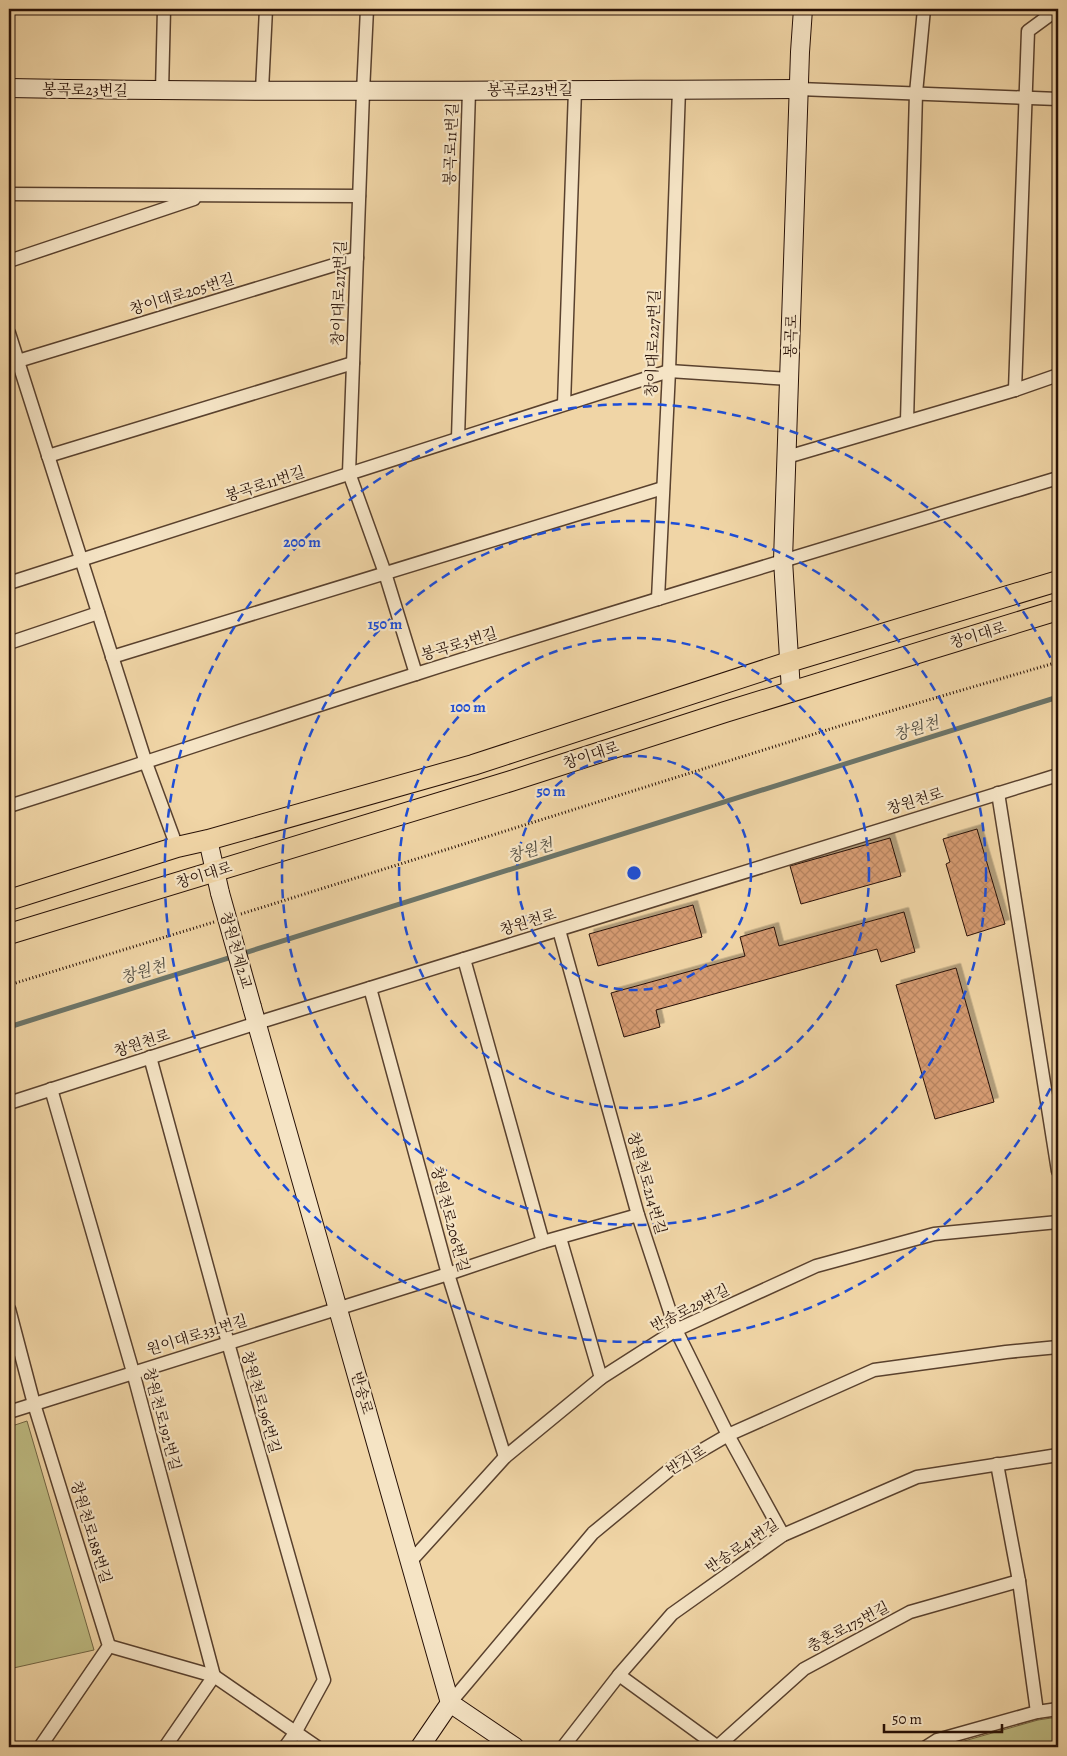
<svg xmlns="http://www.w3.org/2000/svg" width="1067" height="1756" font-family="Alegreya,'Noto Serif KR',serif">
<style>
.park{fill:#bebc83;stroke:#726644}
.lines{fill:none;stroke-linecap:round;stroke-linejoin:round}
.stream{stroke:#6c7569;stroke-width:5}
.building{fill:url(#building-cross-hatch);stroke:#271006;filter:url(#shadow)}
.street-casing{stroke:#59412e;stroke-width:15}
.secondary-casing{stroke:#271006;stroke-width:20}
.primary-casing{stroke:#271006;stroke-width:22}
.path{stroke:#271006;stroke-width:3;stroke-dasharray:1 2.5;stroke-linecap:butt}
.street{stroke:#f5e4c5;stroke-width:12}
.secondary{stroke:#f5e4c5;stroke-width:18}
.primary{stroke:#f0d5a6;stroke-width:20}
.secondary-bridge-casing{stroke:#271006;stroke-width:20;stroke-linecap:butt}
.secondary-bridge{stroke:#f5e4c5;stroke-width:18}
.ring{fill:none;stroke:#1d4ed8;stroke-width:2.5;stroke-dasharray:9 6}
.labels{text-anchor:middle;stroke-width:4.5;stroke-linejoin:round;paint-order:stroke}
.street-label{font-size:15px;fill:#271006;stroke:#f5e4c5}
.water-label{font-size:16px;font-style:italic;fill:#4f4b40;stroke:#f5e4c5}
.centre{fill:#1d4ed8;stroke:#f5e4c5;stroke-width:2.5}
.ring-label{font-size:15px;text-anchor:middle;font-weight:bold;fill:#1d4ed8;stroke:#f5e4c5;stroke-width:4.5;stroke-linejoin:round;paint-order:stroke}
</style>
<defs>
<pattern id="building-cross-hatch" width="8" height="8" patternUnits="userSpaceOnUse" patternTransform="scale(1.25)"><rect width="8" height="8" fill="#d59b72"/><path d="M0 0l8 8M0 8l8-8" fill="none" stroke="#b78461"/></pattern>
<filter id="shadow"><feDropShadow dx="4.5" dy="-4.5" stdDeviation="0" flood-color="#0004"/></filter>
</defs>
<rect width="100%" height="100%" fill="#f0d5a6"/>
<filter id="stains"><feTurbulence type="fractalNoise" baseFrequency=".004" numOctaves="4"/><feColorMatrix values="0 0 0 0 .2 0 0 0 0 .09 0 0 0 0 .02 0 0 0 .5 -.17"/></filter>
<radialGradient id="worn" r=".72"><stop offset=".6" stop-color="#630" stop-opacity="0"/><stop offset="1" stop-color="#630" stop-opacity=".3"/></radialGradient>
<g class="park">
<path d="M27,1421L94,1650L9,1669V1427Z"/>
<path d="M1058,1717V1747H943L1038,1720Z"/>
</g>
<g class="lines">
<path class="stream" d="M9,1027L1058,697"/>
</g>
<g class="building">
<path d="M977,829L1005,924L967,936L946,864L950,862L943,839Z"/>
<path d="M890,838L901,876L801,904L790,866Z"/>
<path d="M693,905L702,937L598,966L589,934Z"/>
<path d="M904,912L915,952L881,962L877,949L656,1010L660,1027L624,1037L611,993L745,956L740,937L774,927L779,946Z"/>
<path d="M956,968L994,1102L935,1119L896,985Z"/>
</g>
<g class="lines">
<defs>
<g id="street">
<path d="M367,9L363,92L349,473L385,573L416,674"/>
<path d="M799,89L1058,99"/>
<path d="M262,90L266,9"/>
<path d="M162,91L164,9"/>
<path d="M9,194L359,196"/>
<path d="M9,261L194,199"/>
<path d="M9,333L146,763L177,847"/>
<path d="M18,361L357,258"/>
<path d="M1015,390L1028,31L1058,9"/>
<path d="M564,404L575,90"/>
<path d="M907,421L916,93L924,9"/>
<path d="M458,438L469,91"/>
<path d="M48,456L353,363"/>
<path d="M787,457L1015,390L1058,375"/>
<path d="M9,583L669,371L790,379"/>
<path d="M658,599L669,371L679,89"/>
<path d="M9,643L98,613"/>
<path d="M112,657L663,488"/>
<path d="M998,793L1058,1171"/>
<path d="M9,806C146,763 282,716 419,673C631,606 845,542 1058,478"/>
<path d="M559,930L638,1215L676,1330L728,1435L783,1535"/>
<path d="M464,959L543,1242"/>
<path d="M370,988L448,1274L505,1457"/>
<path d="M150,1057L228,1343L324,1680L295,1733L285,1747"/>
<path d="M51,1089L133,1372L214,1676L165,1747"/>
<path d="M9,1103L257,1023L1058,775"/>
<path d="M560,1238L601,1378"/>
<path d="M9,1309L34,1404L109,1646L40,1747"/>
<path d="M9,1412L448,1274L543,1242L638,1215"/>
<path d="M997,1464L1019,1581L1037,1712"/>
<path d="M410,1562L505,1457L601,1378L676,1330L816,1266L934,1234L1058,1222"/>
<path d="M109,1646L214,1676L317,1747"/>
<path d="M619,1675L718,1747"/>
<path d="M450,1703L593,1533L673,1467L728,1435L874,1370L1006,1352L1058,1347"/>
<path d="M563,1747L619,1675L672,1614L783,1535L917,1477L1058,1455"/>
<path d="M717,1747L804,1669L910,1612L1019,1581"/>
<path d="M926,1747L937,1740L1037,1712L1058,1709"/>
</g>
<g id="secondary">
<path d="M9,88C272,93 535,90 799,89"/>
<path d="M791,691L783,560L800,52L803,9"/>
<path d="M208,840L220,893"/>
<path d="M252,1007L450,1703L515,1747"/>
<path d="M420,1747L450,1703"/>
</g>
<g id="primary">
<path d="M9,900L177,847L208,840L473,765L789,662L1058,581"/>
<path d="M9,934L511,781L725,712L1058,610"/>
</g>
</defs>
<use href="#street" class="street-casing"/>
<use href="#secondary" class="secondary-casing"/>
<use href="#primary" class="primary-casing"/>
<g class="path">
<path d="M241,914L843,725L1058,662"/>
<path d="M9,985L214,922"/>
</g>
<use href="#street" class="street"/>
<use href="#secondary" class="secondary"/>
<use href="#primary" class="primary"/>
<defs>
<path id="secondary-bridge" d="M220,893L252,1007"/>
</defs>
<use href="#secondary-bridge" class="secondary-bridge-casing"/>
<use href="#secondary-bridge" class="secondary-bridge"/>
</g>
<g class="ring">
<circle cx="634" cy="873" r="117"/>
<circle cx="634" cy="873" r="235"/>
<circle cx="634" cy="873" r="352"/>
<path d="M1057 1075A469 469 0 1 1 1057 671"/>
</g>
<g class="labels">
<g class="street-label">
<text transform="translate(85 90) rotate(1)" y="5">봉곡로23번길</text>
<text x="530" y="95">봉곡로23번길</text>
<text transform="translate(451 144) rotate(-88)" y="5">봉곡로11번길</text>
<text transform="translate(339 293) rotate(-88)" y="5">창이대로217번길</text>
<text transform="translate(182 294) rotate(-17)" y="5">창이대로205번길</text>
<text transform="translate(791 336) rotate(-88)" y="5">봉곡로</text>
<text transform="translate(653 343) rotate(-88)" y="5">창이대로227번길</text>
<text transform="translate(265 484) rotate(-18)" y="5">봉곡로11번길</text>
<text transform="translate(978 635) rotate(-17)" y="5">창이대로</text>
<text transform="translate(459 644) rotate(-17)" y="5">봉곡로3번길</text>
<text transform="translate(591 755) rotate(-18)" y="5">창이대로</text>
<text transform="translate(915 801) rotate(-17)" y="5">창원천로</text>
<text transform="translate(204 875) rotate(-17)" y="5">창이대로</text>
<text transform="translate(528 922) rotate(-17)" y="5">창원천로</text>
<text transform="translate(236 950) rotate(74)" y="5">창원천제2교</text>
<text transform="translate(142 1043) rotate(-18)" y="5">창원천로</text>
<text transform="translate(647 1183) rotate(74)" y="5">창원천로214번길</text>
<text transform="translate(450 1219) rotate(75)" y="5">창원천로206번길</text>
<text transform="translate(690 1308) rotate(-27)" y="5">반송로29번길</text>
<text transform="translate(197 1335) rotate(-17)" y="5">원이대로331번길</text>
<text transform="translate(362 1393) rotate(74)" y="5">반송로</text>
<text transform="translate(261 1402) rotate(74)" y="5">창원천로196번길</text>
<text transform="translate(162 1419) rotate(75)" y="5">창원천로192번길</text>
<text transform="translate(686 1460) rotate(-32)" y="5">반지로</text>
<text transform="translate(91 1532) rotate(73)" y="5">창원천로188번길</text>
<text transform="translate(742 1546) rotate(-34)" y="5">반송로41번길</text>
<text transform="translate(848 1627) rotate(-28)" y="5">충혼로175번길</text>
</g>
<g class="water-label">
<text transform="translate(916 728) rotate(-17)" y="6">창원천</text>
<text transform="translate(530 850) rotate(-17)" y="6">창원천</text>
<text transform="translate(143 971) rotate(-17)" y="6">창원천</text>
</g>
</g>
<circle cx="634" cy="873" r="8" class="centre"/>
<g class="ring-label">
<text x="302" y="547">200 m</text>
<text x="385" y="629">150 m</text>
<text x="468" y="712">100 m</text>
<text x="551" y="796">50 m</text>
</g>
<rect width="1067" height="1756" fill="none" stroke="#f0d5a6" stroke-width="30"/>
<rect x="10" y="10" width="1047" height="1736" fill="none" stroke="#271006" stroke-width="2.5"/>
<rect x="15" y="15" width="1037" height="1726" fill="none" stroke="#271006"/>
<path d="M884 1724v8h118v-8" fill="none" stroke="#271006" stroke-width="2.5"/>
<text x="892" y="1724" font-size="15" fill="#271006" stroke="#f5e4c5" stroke-width="4" paint-order="stroke">50 m</text>
<rect width="100%" height="100%" filter="url(#stains)"/>
<rect width="100%" height="100%" fill="url(#worn)"/>
</svg>
